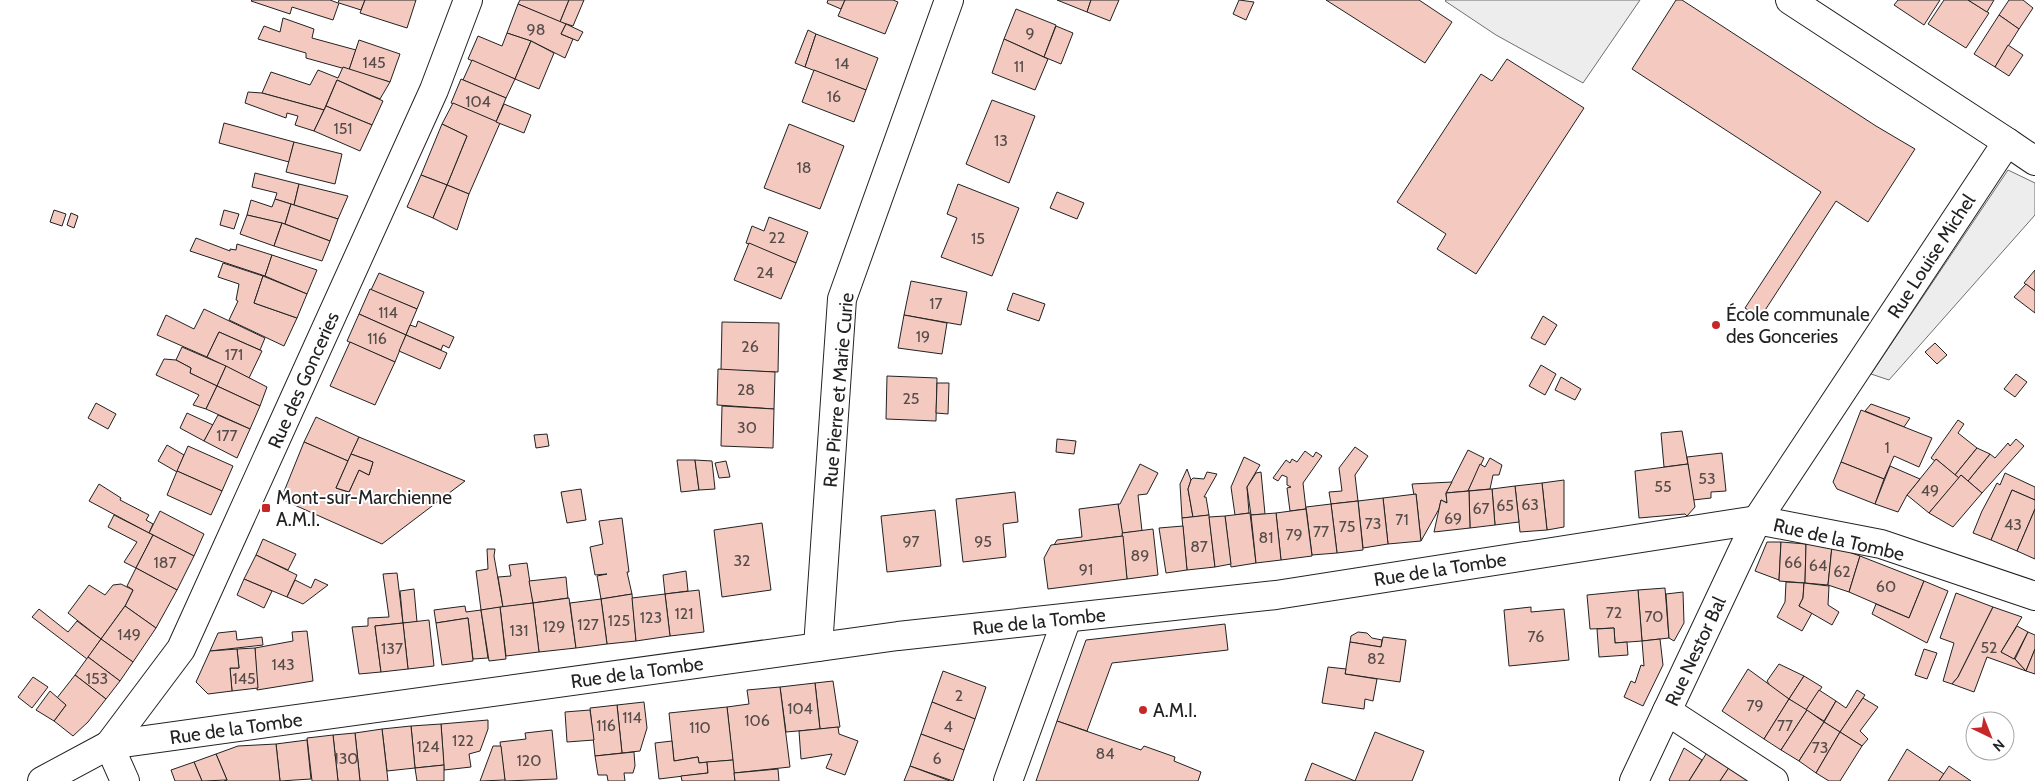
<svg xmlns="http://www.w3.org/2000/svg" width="2035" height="781" font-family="Cabin,sans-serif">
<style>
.parking{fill:#ededed;stroke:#6f6f6f}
.building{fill:#f3c9c0;stroke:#222}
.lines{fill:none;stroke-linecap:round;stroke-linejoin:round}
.street-casing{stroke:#222;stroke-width:30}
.street{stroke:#fff;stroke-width:28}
.poi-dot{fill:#c62828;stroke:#fff;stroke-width:2}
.labels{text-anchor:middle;stroke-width:4;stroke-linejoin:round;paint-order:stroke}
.number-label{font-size:16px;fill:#564c4a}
.street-label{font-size:19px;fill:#222;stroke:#fff}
.poi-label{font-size:19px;fill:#222;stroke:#fff;text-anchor:start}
</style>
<rect width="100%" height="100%" fill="#fff"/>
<g class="parking">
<path d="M1446,0H1640L1583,83L1496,35L1445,1Z"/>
<path d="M2008,170L2035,183V215L1889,380L1871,374Z"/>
</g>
<g class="building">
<path d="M252,0H330L338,3L339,0H365L361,10L339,3L333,20L292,7L290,14L251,1Z"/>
<path d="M365,0H416L407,28L360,13Z"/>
<path d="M520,0H569L560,22L518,4Z"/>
<path d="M569,0H584L573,26L560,22Z"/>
<path d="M828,0H845L841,9L827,3Z"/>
<path d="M845,0H893L898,2L885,34L838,16Z"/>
<path d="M1057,0H1091L1087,12Z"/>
<path d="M1091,0H1119L1110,21L1087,12Z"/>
<path d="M1239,0L1254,2L1246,20L1233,14Z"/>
<path d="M1326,0H1419L1452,22L1425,63Z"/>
<path d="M1676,0H1682L1876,126L1915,149L1868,222L1836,201L1760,318L1745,308L1821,192L1632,69Z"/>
<path d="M1898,0H1940L1924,25L1894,5Z"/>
<path d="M1944,0H1968L1989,13L1966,48L1928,24Z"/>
<path d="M1968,0H1994L1987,12Z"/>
<path d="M2009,0H2023L2033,8L2019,29L1999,15Z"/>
<path d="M518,4L566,24L561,34L573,39L565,58L531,41L507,33Z"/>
<path d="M1016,9L1056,25L1044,57L1004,39Z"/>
<path d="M1999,15L2019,29L1995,67L1974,54Z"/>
<path d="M283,18L314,29L312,38L356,50L349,70L306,58V53L258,39L264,26L280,32Z"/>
<path d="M566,24L583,32L578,41L561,34Z"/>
<path d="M1056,26L1073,33L1061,64L1044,57Z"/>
<path d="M808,30L816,34L805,67L795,63Z"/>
<path d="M507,33L531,41L515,79L468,59L478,36L502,46Z"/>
<path d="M816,34L878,58L866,90L805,67Z"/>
<path d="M1004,39L1048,59L1035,90L992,73Z"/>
<path d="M359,40L400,54L390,82L349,70Z"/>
<path d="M531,41L554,53L539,89L515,79Z"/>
<path d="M2008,45L2023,55L2009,76L1995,67Z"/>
<path d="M1507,59L1584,108L1476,274L1437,249L1446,234L1397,202L1481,74L1492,81Z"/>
<path d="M472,60L515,79L506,98L463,80Z"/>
<path d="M343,67L390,82L380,99L337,80L324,110L262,93L271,72L310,85L318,70L338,78Z"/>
<path d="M814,70L866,90L854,122L802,102Z"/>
<path d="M461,79L506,98L496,122L451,103Z"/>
<path d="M337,80L383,101L372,125L326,106Z"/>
<path d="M248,92L262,93L324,110L314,131L295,125L298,116L287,113L286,118L245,103Z"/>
<path d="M992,100L1035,116L1009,183L966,164Z"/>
<path d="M453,103L500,123L469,194L447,185L467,136L442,124Z"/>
<path d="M504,104L531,115L524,133L496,122Z"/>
<path d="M326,106L372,125L360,151L314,131Z"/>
<path d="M224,123L294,142L289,162L219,143Z"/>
<path d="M442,124L467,136L447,185L421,175Z"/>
<path d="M789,124L844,146L820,209L764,188Z"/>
<path d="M294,142L342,154L335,184L286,172Z"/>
<path d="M255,173L299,184L294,205L275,199L277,193L252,187Z"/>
<path d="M421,175L447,185L433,218L407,207Z"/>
<path d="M299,184L348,196L338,219L294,205Z"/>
<path d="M958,184L1019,208L992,276L941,257L957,218L947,214Z"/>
<path d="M447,185L469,194L457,230L433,218Z"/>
<path d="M1057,192L1084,203L1077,219L1050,208Z"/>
<path d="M275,199L291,204L285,224L247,215L251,200L272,207Z"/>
<path d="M291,204L338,219L330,241L285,224Z"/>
<path d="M54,210L66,214L62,226L50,222Z"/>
<path d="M224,210L239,214L234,229L220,225Z"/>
<path d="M71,213L78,216L74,228L67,225Z"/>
<path d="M247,215L282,223L274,246L240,234Z"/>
<path d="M769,217L808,232L796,263L746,243L752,226L764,231Z"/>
<path d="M282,223L330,241L322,261L274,246Z"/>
<path d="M196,238L230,251V249L236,250L237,244L272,255L265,276L190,251Z"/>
<path d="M749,243L796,263L781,299L734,280Z"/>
<path d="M272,255L317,270L307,294L265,276Z"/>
<path d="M223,263L263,276L254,303L297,318L284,346L229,320L238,301L236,300L239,284L218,277Z"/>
<path d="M2035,270V291L2024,283Z"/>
<path d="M379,273L424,292L417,309L371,290Z"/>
<path d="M263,276L307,294L297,318L254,303Z"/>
<path d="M911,281L967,292L961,325L904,315Z"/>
<path d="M2026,284L2035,291V313L2014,297Z"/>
<path d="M370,289L417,309L406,335L359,314Z"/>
<path d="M1013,293L1045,304L1039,321L1007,310Z"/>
<path d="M204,309L265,338L260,350L219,332L207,357L157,335L166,315L194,329Z"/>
<path d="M359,314L406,335L395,362L347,341Z"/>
<path d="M904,315L947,323L942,354L898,348Z"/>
<path d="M1543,316L1557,325L1545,345L1531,338Z"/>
<path d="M418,321L454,337L449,348L443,345L441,350L406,335L410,325L416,327Z"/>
<path d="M722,322L779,323L778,372L721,370Z"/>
<path d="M219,332L262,351L249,378L207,357Z"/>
<path d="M406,335L447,353L440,369L399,351Z"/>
<path d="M350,342L395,362L375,405L330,386Z"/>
<path d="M1935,343L1947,355L1937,364L1925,352Z"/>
<path d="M182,347L226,366L217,386L190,373L191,368L176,360Z"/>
<path d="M164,359L176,360L191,368L190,373L217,386L206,409L193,405L199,395L156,375Z"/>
<path d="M1541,365L1556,374L1545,395L1529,386Z"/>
<path d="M226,366L267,387L260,406L217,386Z"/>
<path d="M718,369L775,372L774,409L717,405Z"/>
<path d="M2016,374L2027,382L2015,397L2004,389Z"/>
<path d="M887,376L937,378L936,421L886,419Z"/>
<path d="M1561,377L1581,389L1575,400L1555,390Z"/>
<path d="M937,383H949L948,414L936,413Z"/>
<path d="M217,386L260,406L250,429L206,409Z"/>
<path d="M96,403L116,414L108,429L88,418Z"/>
<path d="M1871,404L1910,418L1904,427L1865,411Z"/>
<path d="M722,406L774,409L773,448L721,446Z"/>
<path d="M1861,410L1932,438L1919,467L1894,456L1884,479L1841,462Z"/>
<path d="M187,413L213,425L204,441L180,428Z"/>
<path d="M218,415L250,429L237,458L204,441Z"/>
<path d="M316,417L359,437L348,461L304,442Z"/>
<path d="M1958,420L1964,424L1958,433L1977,448L1955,475L1936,459L1935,461L1931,458Z"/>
<path d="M1682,431L1688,464L1664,467L1661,433Z"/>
<path d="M547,434L549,446L536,448L534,435Z"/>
<path d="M359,437L465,481L382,544L281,499L304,442L348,461L336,488L349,492L359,470L369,475L373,462L351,454Z"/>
<path d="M1057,439L1076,441L1074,454L1056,452Z"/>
<path d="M2016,439L2024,446L1982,493L1968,481L1990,454L1995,458L2008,443L2010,446Z"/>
<path d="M167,445L184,455L177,472L158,461Z"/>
<path d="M188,446L233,466L222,491L177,471Z"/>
<path d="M1355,447L1368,456L1355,475L1358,501L1331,504L1329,492L1342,491L1339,468Z"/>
<path d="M1977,448L1990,454L1968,481L1961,475L1959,478L1955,475Z"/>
<path d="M1468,450L1484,458L1468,491L1446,493Z"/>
<path d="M1305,451L1313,457L1316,452L1322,456L1303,483L1306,509L1290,511L1287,488L1291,487L1287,485V477L1282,475L1278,481L1273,478L1286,460L1290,463L1292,459L1297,462Z"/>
<path d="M1722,453L1726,491L1711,492V498L1693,500L1687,457Z"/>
<path d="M351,454L373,462L369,475L359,470L349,492L336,488Z"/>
<path d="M1244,457L1260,465L1247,487L1249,513L1235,515L1231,487Z"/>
<path d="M1490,458L1502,465L1499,475H1493L1490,489L1468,491L1480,464L1485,467Z"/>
<path d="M1936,459L1959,478L1929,513L1907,495Z"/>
<path d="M677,460H695L699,490L681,492Z"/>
<path d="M695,460L712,461L715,489L699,490Z"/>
<path d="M726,461L730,477L719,478L715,463Z"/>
<path d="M1841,462L1884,479L1875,504L1837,489L1833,482Z"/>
<path d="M1140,464L1158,473L1147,494L1138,495L1142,531L1122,533L1118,504H1120Z"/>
<path d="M1688,464L1695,507L1687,516L1685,514L1639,518L1635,471Z"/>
<path d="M1890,466L1920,479L1907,495L1898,512L1875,504Z"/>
<path d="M1187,469L1191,480L1188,489L1193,517L1182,518L1180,484Z"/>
<path d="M177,471L222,491L211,515L167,495Z"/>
<path d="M1207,472L1217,474L1204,497H1206L1209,515L1193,517L1188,489L1191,480L1193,478L1204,479Z"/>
<path d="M1261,472L1265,514L1251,515L1247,487L1256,473Z"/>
<path d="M2005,473L2035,487V500L2012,490L1991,540L1973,533L1982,511L1997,483L2000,485Z"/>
<path d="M1961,475L1982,493L1953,527L1929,513Z"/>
<path d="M1564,480V527L1547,530L1542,483Z"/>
<path d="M1452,482L1446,493L1447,503L1441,500L1439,509L1421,541L1416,494L1414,495L1412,484Z"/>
<path d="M1542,483L1547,530L1520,532L1515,486Z"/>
<path d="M99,484L121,498L120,500L149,515L146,520L153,524L149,533L89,501Z"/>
<path d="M1515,486L1519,522L1495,525L1492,489Z"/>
<path d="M581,489L586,520L567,523L561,492Z"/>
<path d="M1492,489L1495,525L1470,528L1469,491Z"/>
<path d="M2012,490L2035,500V509L2017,551L1991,540Z"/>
<path d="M1469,491L1470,528L1434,532L1441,500L1447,503L1446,493Z"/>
<path d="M1015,492L1018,522L1003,524L1006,557L963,562L956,499Z"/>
<path d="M1416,494L1421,541L1388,544L1383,498Z"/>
<path d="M1383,498L1388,544L1363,548L1358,501Z"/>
<path d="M1358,501L1363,550L1337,553L1331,504Z"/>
<path d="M1118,504L1123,536L1054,545L1057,540L1082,537L1079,509Z"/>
<path d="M1331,504L1337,553L1312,555L1306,507Z"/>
<path d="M1306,509L1312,556L1281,560L1276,513Z"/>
<path d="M2035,509V559L2017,551Z"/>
<path d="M935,510L941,566L887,572L881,516Z"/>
<path d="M160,511L204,534L194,556L149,533Z"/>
<path d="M1250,513L1256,563L1231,567L1225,516Z"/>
<path d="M1276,513L1281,560L1256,563L1251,515Z"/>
<path d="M114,515L153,535L136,568L124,562L137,542L108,527Z"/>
<path d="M1209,515L1215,567L1187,570L1182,518Z"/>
<path d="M1225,516L1231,564L1215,567L1209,517Z"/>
<path d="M622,518L629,572H627L632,594L601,599L597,576L607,574L595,575L590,547L603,544L599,521Z"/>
<path d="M762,523L771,590L722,597L714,530Z"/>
<path d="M1183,526L1187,570L1166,573L1159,528Z"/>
<path d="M1153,529L1158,575L1127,579L1122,533Z"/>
<path d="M153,535L194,556L177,590L136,568Z"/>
<path d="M1123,536L1127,579L1048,589L1044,558L1051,545Z"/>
<path d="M263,539L296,554L288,570L256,555Z"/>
<path d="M1767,542H1781L1779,580L1755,571Z"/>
<path d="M1781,542L1806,544L1805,583L1779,581Z"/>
<path d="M1806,544L1832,546L1828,585L1805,583Z"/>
<path d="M1832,546L1860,556L1849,592L1828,585Z"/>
<path d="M487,549H495L494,556L503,607L481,610L476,571L488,569Z"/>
<path d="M256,555L297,575L287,597L244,579Z"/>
<path d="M1860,556L1924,581L1909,618L1849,592Z"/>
<path d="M527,563L533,603L503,607L498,577L511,576L509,565Z"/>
<path d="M136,568L177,590L156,628L125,606L133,590L127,586Z"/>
<path d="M686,571L688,591L665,594L663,575Z"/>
<path d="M397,573L403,623L375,626L381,672L359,674L352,627L368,626V618L389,617L383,574Z"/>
<path d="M566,577L568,598L533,603L529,581Z"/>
<path d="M244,579L272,591L264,608L237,595Z"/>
<path d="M315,579L328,585L303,604L287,597L295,580L311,588Z"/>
<path d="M1924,581L1948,591L1927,643L1872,614L1876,604L1909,618Z"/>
<path d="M1786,582L1804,583L1803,598L1799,606L1812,613L1802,631L1777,617L1785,602Z"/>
<path d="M1804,583L1829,586L1828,605L1839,612L1832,625L1799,606L1803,598Z"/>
<path d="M121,584L133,590L125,606L101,639L68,613L89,585L105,595L113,585Z"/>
<path d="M1665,588L1669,638L1642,641L1638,590Z"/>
<path d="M414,589L417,622L403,623L400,591Z"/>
<path d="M699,590L704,632L670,636L665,594Z"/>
<path d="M1638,590L1642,641L1615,643L1614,628L1590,629L1587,595Z"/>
<path d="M1683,592L1684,623L1674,641L1669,638L1666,594Z"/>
<path d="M1956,593L1993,607L1958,677L1952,684L1943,681L1954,643L1940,638Z"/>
<path d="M632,594L636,641L607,644L601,599Z"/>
<path d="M665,594L670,636L636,641L632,598Z"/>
<path d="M569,598L576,648L539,652L533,603Z"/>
<path d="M601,599L607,644L576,648L570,603Z"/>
<path d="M533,603L539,652L506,656L500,607Z"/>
<path d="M125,606L156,628L133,662L101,639Z"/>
<path d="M465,606L466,612L481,610L488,658L473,659L468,618L436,623L434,610Z"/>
<path d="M500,607L506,659L489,661L481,610Z"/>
<path d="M1531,607V612L1564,609L1569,660L1509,666L1504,610Z"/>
<path d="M1993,607L2022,617L2001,652L2015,659L2026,671L1987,657L1974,692L1952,684L1958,677Z"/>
<path d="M39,609L68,632L77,621L101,639L87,659L32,617Z"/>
<path d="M468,618L473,661L442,665L436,623Z"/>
<path d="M429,620L434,666L408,669L403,623Z"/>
<path d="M403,623L408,669L381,672L375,626Z"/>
<path d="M1225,624L1228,650L1112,663L1087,731L1057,721L1086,640Z"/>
<path d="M2017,626L2028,632L2014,659L2001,652Z"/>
<path d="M1614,628L1615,643L1627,642L1628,655L1599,657L1597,629Z"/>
<path d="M236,631L237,640L262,637L263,645L210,651L218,633Z"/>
<path d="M307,631L313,681L257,690L255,648L293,641L292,632Z"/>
<path d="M1358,632L1367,633L1372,638L1382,640L1381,647L1350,642L1351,636Z"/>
<path d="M2028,632L2035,635V649L2026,671L2015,659Z"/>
<path d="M1383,637L1406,640L1400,682L1345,674L1350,642L1381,647Z"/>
<path d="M101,639L133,662L120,681L88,657Z"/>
<path d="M1660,639L1663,665L1643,706L1624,697L1631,681L1635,683L1641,665L1644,666L1642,641Z"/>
<path d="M255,648L258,688L232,691L230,668H239L237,649Z"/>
<path d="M237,649L239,668H230L232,691L208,694L196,682L210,651Z"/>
<path d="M1924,649L1937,653L1927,679L1915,675Z"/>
<path d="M2035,649V674L2026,671Z"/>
<path d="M88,657L120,681L106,699L75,675Z"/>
<path d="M1779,664L1804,676L1789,699L1771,687L1767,681Z"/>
<path d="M1328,667L1346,669L1345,674L1377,679L1373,701L1365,699L1364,709L1322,703Z"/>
<path d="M1748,669L1789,699L1764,739L1722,711Z"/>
<path d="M943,671L986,687L975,719L932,702Z"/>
<path d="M75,675L106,699L88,722L73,736L54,721L66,705L57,698Z"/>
<path d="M1804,676L1822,687L1806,710L1789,699Z"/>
<path d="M33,677L48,687L32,708L18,697Z"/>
<path d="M833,681L840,727L820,729L815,683Z"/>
<path d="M815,683L820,729L786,732L780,687Z"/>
<path d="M780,687L790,767L734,773L727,707L749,704L747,690Z"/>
<path d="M1819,690L1836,701L1824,721L1806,710Z"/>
<path d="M1857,690L1865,695L1840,732L1824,722L1836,701L1846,708Z"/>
<path d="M50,691L66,705L54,721L36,710Z"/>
<path d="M1863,698L1878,707L1860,731L1868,739L1862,746L1840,732Z"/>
<path d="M1789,699L1807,710L1781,750L1764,739Z"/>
<path d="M644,702L647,728L640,751L622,753L617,705Z"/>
<path d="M932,702L975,719L964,750L921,734Z"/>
<path d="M617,705L622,753L595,756L590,708Z"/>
<path d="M727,707L733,760L699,763L698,757L674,761L669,713Z"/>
<path d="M590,710L594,740L567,742L565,712Z"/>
<path d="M1807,710L1824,722L1799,761L1781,750Z"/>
<path d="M488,720V729L480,751L469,754L471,767L444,770L441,724Z"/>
<path d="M1057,721L1141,750L1144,746L1175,757L1174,761L1201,772L1198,781H1036Z"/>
<path d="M1824,722L1840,732L1816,773L1799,761Z"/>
<path d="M441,724L444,765L415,768L411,726Z"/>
<path d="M411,726L415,768L387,771L382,729Z"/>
<path d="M838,727L839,734L858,741L845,775L826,768L832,754L801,759L799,731Z"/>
<path d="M382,729L388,781H360L355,733Z"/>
<path d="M552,730L557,779L505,781L500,742L526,739L525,733Z"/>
<path d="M1375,732L1424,751L1412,781H1305L1312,763L1355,781Z"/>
<path d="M1840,732L1862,746L1840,781H1829L1816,773Z"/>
<path d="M355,733L360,781H338L333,735Z"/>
<path d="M921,734L964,750L953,781L910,766Z"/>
<path d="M333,735L338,781H312L307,738Z"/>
<path d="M307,740L311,779L280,781L276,744Z"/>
<path d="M672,741L674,761L698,757L699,763L707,762L708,773L659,779L655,743Z"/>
<path d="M276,744L280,781H224L227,780L216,754L238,746Z"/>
<path d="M493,746H501L505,780L480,781Z"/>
<path d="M1684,748L1702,760L1689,781H1670L1669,780Z"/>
<path d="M1907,749L1944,774L1939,781H1888Z"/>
<path d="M1708,751L1730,766L1720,781H1689Z"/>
<path d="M634,752L635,766L633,773H624L625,781H608L607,775H598L595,756Z"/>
<path d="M216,754L227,780L202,781L194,762Z"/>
<path d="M733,760L735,781H682L681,776L708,773L707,762Z"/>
<path d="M194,762L202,781H175L171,770Z"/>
<path d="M444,765V781H417L415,768Z"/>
<path d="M910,766L950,781H904Z"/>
<path d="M1730,766L1749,779L1748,781H1720Z"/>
<path d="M1949,766L1971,781H1939Z"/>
<path d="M778,769L779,781H735L734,773Z"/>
</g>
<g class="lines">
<defs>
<g id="street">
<path d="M2007,142L2035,161"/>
<path d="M818,647L842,299L949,0"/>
<path d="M1667,711L1774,781"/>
<path d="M109,745L181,649L434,90L468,0"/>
<path d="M109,745L125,781"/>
<path d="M42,781L109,745L898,636L1276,595L1757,520L1881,544L2035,596"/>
<path d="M1008,781L1067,618"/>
<path d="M1634,781L1757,520L2007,142L1790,0"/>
</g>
</defs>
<use href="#street" class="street-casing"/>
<use href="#street" class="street"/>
</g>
<g class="poi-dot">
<circle cx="1716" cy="325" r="5"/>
<rect x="261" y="503" width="10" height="10" rx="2.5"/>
<circle cx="1143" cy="710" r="5"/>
</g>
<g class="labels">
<g class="number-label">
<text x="536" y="35">98</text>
<text x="1030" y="39">9</text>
<text x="374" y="68">145</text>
<text x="842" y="69">14</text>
<text x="1019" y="72">11</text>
<text x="834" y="102">16</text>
<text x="478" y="107">104</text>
<text x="343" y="134">151</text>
<text x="1001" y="146">13</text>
<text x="804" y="173">18</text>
<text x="777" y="243">22</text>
<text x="978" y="244">15</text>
<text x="765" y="278">24</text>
<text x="936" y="309">17</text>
<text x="388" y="318">114</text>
<text x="923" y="342">19</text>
<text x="377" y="344">116</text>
<text x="750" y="352">26</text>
<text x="234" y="360">171</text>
<text x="746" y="395">28</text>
<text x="911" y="404">25</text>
<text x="747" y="433">30</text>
<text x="227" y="441">177</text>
<text x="1887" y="453">1</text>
<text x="1707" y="484">53</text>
<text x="1663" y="492">55</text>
<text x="1930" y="496">49</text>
<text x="1530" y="510">63</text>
<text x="1505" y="511">65</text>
<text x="1481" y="514">67</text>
<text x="1453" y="524">69</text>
<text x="1402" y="525">71</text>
<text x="1373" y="529">73</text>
<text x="2013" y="530">43</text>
<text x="1347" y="532">75</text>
<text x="1321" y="537">77</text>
<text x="1294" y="540">79</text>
<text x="1266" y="543">81</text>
<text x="911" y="547">97</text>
<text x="983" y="547">95</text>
<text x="1199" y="552">87</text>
<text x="1140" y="561">89</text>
<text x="742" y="566">32</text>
<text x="165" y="568">187</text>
<text x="1793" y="568">66</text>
<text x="1818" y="571">64</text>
<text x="1086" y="575">91</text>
<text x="1842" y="577">62</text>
<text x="1886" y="592">60</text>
<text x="1614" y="618">72</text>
<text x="684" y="619">121</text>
<text x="1654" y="622">70</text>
<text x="651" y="623">123</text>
<text x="619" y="626">125</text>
<text x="588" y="630">127</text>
<text x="554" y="632">129</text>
<text x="519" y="636">131</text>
<text x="129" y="640">149</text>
<text x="1536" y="642">76</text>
<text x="1989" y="653">52</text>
<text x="392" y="654">137</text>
<text x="1376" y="664">82</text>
<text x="283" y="670">143</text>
<text x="97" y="684">153</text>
<text x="244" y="684">145</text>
<text x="959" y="701">2</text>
<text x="1755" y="711">79</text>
<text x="800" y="714">104</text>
<text x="632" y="723">114</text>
<text x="757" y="726">106</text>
<text x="606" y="731">116</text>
<text x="1785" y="731">77</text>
<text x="948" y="732">4</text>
<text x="700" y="733">110</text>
<text x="463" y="746">122</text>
<text x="428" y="752">124</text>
<text x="1820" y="753">73</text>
<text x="1105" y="759">84</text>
<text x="346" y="764">130</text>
<text x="937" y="764">6</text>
<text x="529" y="766">120</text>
</g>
<g class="street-label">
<text transform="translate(1931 256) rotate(-57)" y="7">Rue Louise Michel</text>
<text transform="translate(303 380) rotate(-66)" y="7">Rue des Gonceries</text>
<text transform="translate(838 390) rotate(-85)" y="7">Rue Pierre et Marie Curie</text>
<text transform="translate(1839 539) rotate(13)" y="7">Rue de la Tombe</text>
<text transform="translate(1440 569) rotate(-9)" y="7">Rue de la Tombe</text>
<text transform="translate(1039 621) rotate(-6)" y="7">Rue de la Tombe</text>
<text transform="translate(1695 651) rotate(-65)" y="7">Rue Nestor Bal</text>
<text transform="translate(637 672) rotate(-8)" y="7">Rue de la Tombe</text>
<text transform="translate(236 728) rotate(-8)" y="7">Rue de la Tombe</text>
</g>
<g class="poi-label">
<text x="1726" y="321">École communale<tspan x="1726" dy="22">des Gonceries</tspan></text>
<text x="276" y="504">Mont-sur-Marchienne<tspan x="276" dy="22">A.M.I.</tspan></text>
<text x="1153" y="717">A.M.I.</text>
</g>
</g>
<g transform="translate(1990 736) rotate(137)"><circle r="24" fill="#ffffff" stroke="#a7a7a7"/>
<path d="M0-4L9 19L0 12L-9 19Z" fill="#c62828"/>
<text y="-8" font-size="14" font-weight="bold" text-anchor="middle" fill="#222222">N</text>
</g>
</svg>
